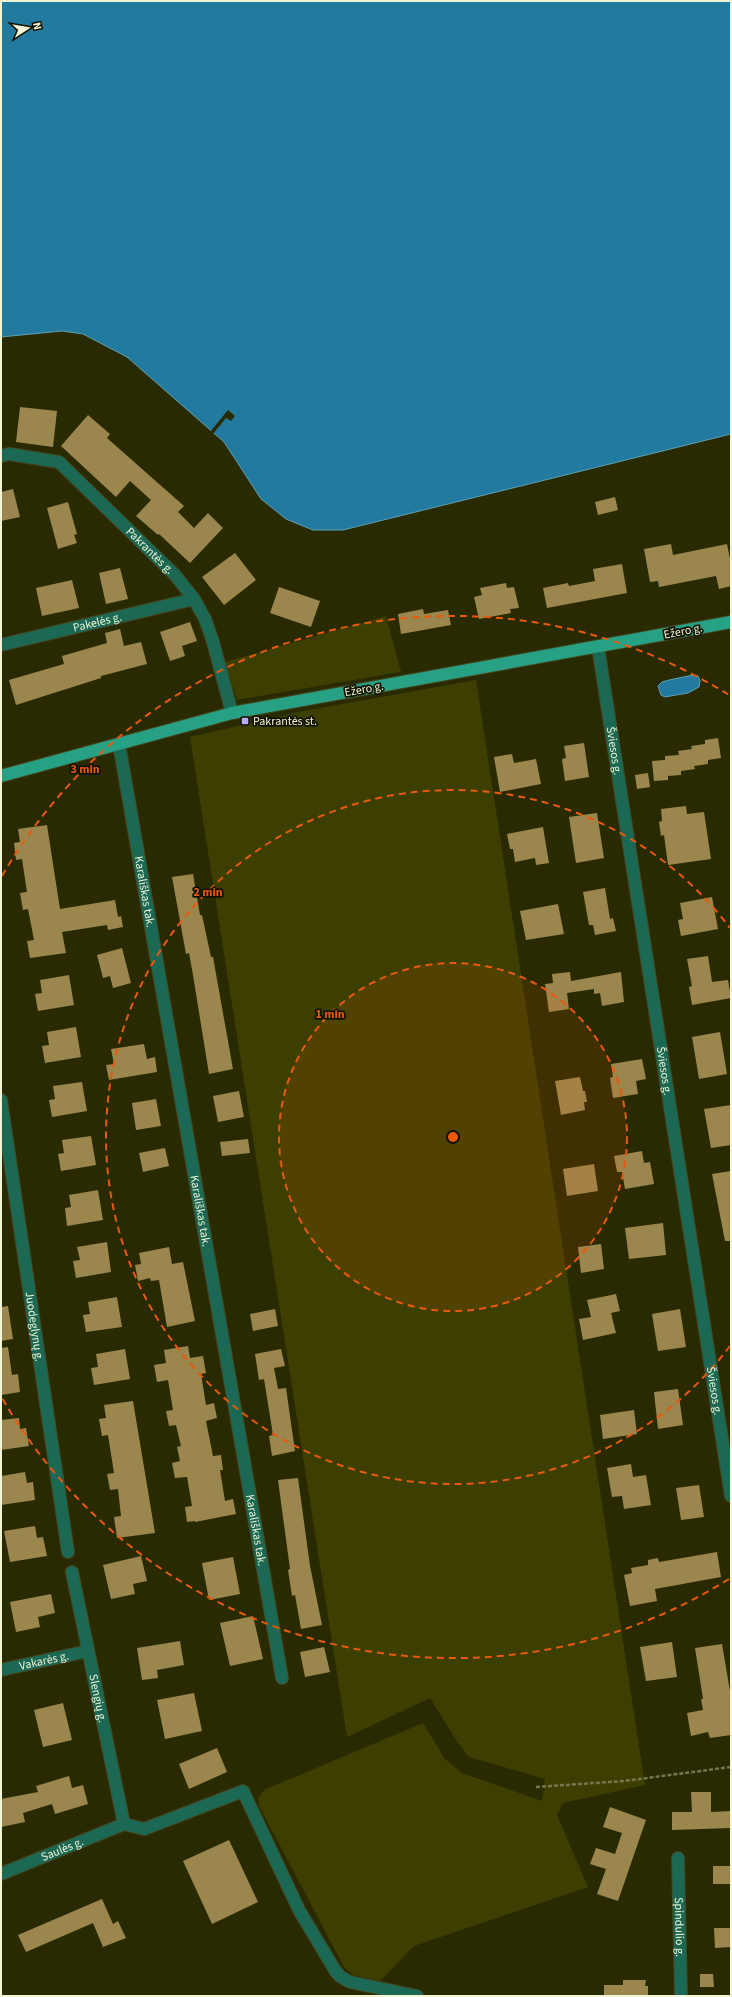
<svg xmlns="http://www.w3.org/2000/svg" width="732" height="1997" font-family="'Source Sans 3',sans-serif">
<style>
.green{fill:#3d3f00}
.water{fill:#227a9f;stroke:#609faf}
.pier{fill:#292a00}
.building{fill:#9b874e}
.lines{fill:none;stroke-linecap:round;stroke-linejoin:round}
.minor-casing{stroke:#45461e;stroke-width:14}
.major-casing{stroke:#45461e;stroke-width:14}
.path{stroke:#747650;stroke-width:2.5;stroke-dasharray:4 2;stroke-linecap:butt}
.minor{stroke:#1b6854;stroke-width:12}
.major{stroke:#26a183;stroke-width:12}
.ring{fill:none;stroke:#e8590c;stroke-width:2;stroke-dasharray:7 5}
.poi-dot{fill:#b8abf7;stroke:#111200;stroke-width:1.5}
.labels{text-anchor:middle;stroke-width:3.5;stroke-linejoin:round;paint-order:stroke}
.street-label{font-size:12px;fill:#f1f4d5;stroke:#111200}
.poi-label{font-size:12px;fill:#f1f4d5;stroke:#111200;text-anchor:start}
.centre{fill:#e8590c;stroke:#111200;stroke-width:2}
.ring-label{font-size:12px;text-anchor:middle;font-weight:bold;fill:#e8590c;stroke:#111200;stroke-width:3.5;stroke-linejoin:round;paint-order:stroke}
</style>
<rect width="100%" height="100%" fill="#292a00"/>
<g class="green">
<path d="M386,616L401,672L237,700L225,662Z"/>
<path d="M476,680L645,1785L563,1803L557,1815L588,1887L414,1946L380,1981L353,1975L344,1967L259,1806L258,1798L264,1790L423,1723L445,1759L462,1773L542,1801L545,1779L469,1757L458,1743L430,1698L347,1737L190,737L303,711Z"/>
</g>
<g class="water">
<path d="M1,1H731V434L343,530H313L286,519L261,499L224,442L127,357L83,334L62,331L1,337Z"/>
<path d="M693,675L698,676L700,681L699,687L688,693L665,697L661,695L658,686L662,682L669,680Z"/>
</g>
<path class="pier" d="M228,410L235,416L231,421L226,418L213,434L210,432Z"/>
<g class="building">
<path d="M20,407L57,411L53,447L16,442Z"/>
<path d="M88,415L110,434L107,438L184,506L178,512L194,528L208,513L223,528L190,563L159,534L158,535L136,516L151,500L130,481L116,497L61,446Z"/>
<path d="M13,489L20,517L1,521V492Z"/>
<path d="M615,497L618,510L598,515L595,502Z"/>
<path d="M68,502L77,534L74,535L77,543L58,549L47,508Z"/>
<path d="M671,544L673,555L727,544L731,564V586L719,589L716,576L659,587L658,581L650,582L644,549Z"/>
<path d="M235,553L256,580L224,605L202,577Z"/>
<path d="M622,564L627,593L547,608L543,588L568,583L569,586L595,581L593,569Z"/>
<path d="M120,568L128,599L106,604L99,573Z"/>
<path d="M72,580L79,608L42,616L36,588Z"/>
<path d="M506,583L507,588L514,587L519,608L510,609L511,613L479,619L474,597L482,595L480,588Z"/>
<path d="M279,587L320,601L311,627L270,613Z"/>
<path d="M423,609L424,614L448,610L451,625L401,634L398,614Z"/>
<path d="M190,622L197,641L182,646L185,656L170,661L160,632Z"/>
<path d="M120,629L124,646L141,642L147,664L101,676V678L16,705L9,680L64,664L62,656L107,643L105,633Z"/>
<path d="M718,738L721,758L708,760V764L694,766L695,769L681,771V775L668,776V780L654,781L652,761L665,760V756L679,755L678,751L692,749L691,746L705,744V740Z"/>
<path d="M584,743L589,777L565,781L562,759L566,758L564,746Z"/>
<path d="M512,754L514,763L536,759L541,784L500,792L494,757Z"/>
<path d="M648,773L650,787L637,789L635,775Z"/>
<path d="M686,806L687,814L704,812L711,859L668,865L664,835L661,836L659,822L662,821L661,809Z"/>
<path d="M597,813L604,858L576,863L569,817Z"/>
<path d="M47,825L60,909L115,900L118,917L121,916L123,927L108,930L107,925L62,932L66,953L30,958L27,941L34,940L28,909L23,910L20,893L27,892L22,859L16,860L14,843L20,842L18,829Z"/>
<path d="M543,827L549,863L536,865L535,858L515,862L513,849H510L507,834Z"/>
<path d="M193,874L200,915H202L211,957H213L233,1069L209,1074L193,975L189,953L186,954L172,877Z"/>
<path d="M605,888L610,919L613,918L616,931L595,935L593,925H589L583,892Z"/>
<path d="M712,897L718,929L681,936L678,920L683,919L680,903Z"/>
<path d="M558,904L564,934L526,940L520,911Z"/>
<path d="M122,948L131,983L113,988L110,976L103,978L97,955Z"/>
<path d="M708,956L712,982L728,980L731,998L692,1005L689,987L692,986L687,959Z"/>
<path d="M570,972L571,981L621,972L624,1002L602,1006L600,993L594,994V989L567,993L569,1009L549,1012L545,984L553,983L552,974Z"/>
<path d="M69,975L74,1005L38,1011L35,994L42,993L40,980Z"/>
<path d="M76,1027L81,1057L45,1063L42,1046L49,1045L47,1032Z"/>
<path d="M720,1032L727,1074L699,1079L692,1037Z"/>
<path d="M144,1044L147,1059L155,1057L157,1072L109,1080L106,1065L114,1064L111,1049Z"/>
<path d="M642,1059L646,1079L636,1081L638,1094L613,1098L610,1078L613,1077L611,1064Z"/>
<path d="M580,1077L583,1091H585L587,1102H584L585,1110L561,1115L555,1081Z"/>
<path d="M82,1082L87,1111L52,1117L49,1100L55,1099L53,1086Z"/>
<path d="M239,1091L244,1117L218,1122L213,1096Z"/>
<path d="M156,1099L161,1126L136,1130L132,1103Z"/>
<path d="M731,1105V1145L711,1148L704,1109Z"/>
<path d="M91,1136L96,1165L61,1171L58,1154L64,1153L62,1140Z"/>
<path d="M248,1139L250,1153L222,1156L220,1142Z"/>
<path d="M165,1148L169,1166L143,1172L139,1153Z"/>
<path d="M642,1151L644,1163L650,1162L654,1184L625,1189L622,1172H617L614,1156Z"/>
<path d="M594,1164L598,1191L567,1196L563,1169Z"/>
<path d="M731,1171V1241H725L712,1174Z"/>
<path d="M98,1190L103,1220L67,1226L65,1208L71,1207L69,1195Z"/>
<path d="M663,1223L666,1255L629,1259L625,1228Z"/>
<path d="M107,1242L111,1272L76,1278L73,1261L80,1260L77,1247Z"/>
<path d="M601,1244L604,1269L581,1273L578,1247Z"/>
<path d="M169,1247L172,1264L183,1262L195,1321L167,1327L159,1280L151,1281L150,1278L138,1281L135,1265L141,1264L139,1253Z"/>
<path d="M616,1294L620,1311L611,1313L616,1333L583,1340L579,1319L591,1317L587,1300Z"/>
<path d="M117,1297L122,1327L86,1332L83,1315L90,1314L88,1302Z"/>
<path d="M8,1306L13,1339L1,1341V1307Z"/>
<path d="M275,1309L278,1326L253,1331L250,1314Z"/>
<path d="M680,1309L686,1347L658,1351L652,1314Z"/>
<path d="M188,1346L190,1358L203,1356L206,1373L201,1374L206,1405L214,1403L217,1418L206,1421L213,1456L221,1455L223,1470H220L225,1501L233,1499L236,1514L195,1522V1521L187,1522L185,1507L192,1506L187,1477L175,1478L172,1463L180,1461L177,1447L181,1446L176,1425L169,1426L166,1411L173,1410L168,1380L157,1382L154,1365L166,1363L164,1350Z"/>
<path d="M8,1347L12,1375L18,1374L20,1392L1,1395V1348Z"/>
<path d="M125,1349L130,1379L94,1385L91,1368L98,1367L96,1354Z"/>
<path d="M281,1349L285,1366L274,1368L278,1389L286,1388L295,1451L272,1456L269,1436L273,1435L264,1379L259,1380L255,1354Z"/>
<path d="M678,1389L683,1425L658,1429L654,1392Z"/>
<path d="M133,1401L155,1533L117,1538L114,1517L121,1516L118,1489L110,1490L107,1474L114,1473L108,1435L102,1436L99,1419L106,1418L104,1405Z"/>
<path d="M634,1410L637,1434L603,1439L600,1415Z"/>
<path d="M19,1418L20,1429L26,1428L29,1446L1,1450V1420Z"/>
<path d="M631,1464L633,1477L646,1475L651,1505L624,1509L622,1496L612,1497L607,1468Z"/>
<path d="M25,1472L27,1483L33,1482L35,1500L1,1505V1476Z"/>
<path d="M298,1478L310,1566L322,1625L301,1629L295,1595L292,1596L288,1570L290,1569L278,1480Z"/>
<path d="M699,1485L704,1517L681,1520L676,1488Z"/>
<path d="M35,1526L37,1538L43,1537L47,1556L10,1562L4,1531Z"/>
<path d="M717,1552L721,1577L655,1589L657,1601L630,1606L624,1575L632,1573L631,1568L648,1565V1560L658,1558L659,1562Z"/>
<path d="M141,1556L147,1581L133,1584L135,1594L111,1599L103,1565Z"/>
<path d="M233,1557L240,1594L209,1600L202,1563Z"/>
<path d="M51,1594L55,1613L38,1617L40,1627L16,1632L10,1602Z"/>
<path d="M253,1616L263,1659L230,1666L220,1623Z"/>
<path d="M180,1641L184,1665L157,1670L158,1678L142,1680L137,1648Z"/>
<path d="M672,1642L677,1677L646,1681L640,1647Z"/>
<path d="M722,1644L731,1697V1735L710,1738L708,1732L691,1736L687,1713L703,1710L701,1699H703L695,1648Z"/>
<path d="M324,1647L330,1672L305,1677L300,1652Z"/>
<path d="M194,1693L202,1731L165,1739L157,1700Z"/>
<path d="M63,1703L72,1740L43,1747L34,1710Z"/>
<path d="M217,1748L227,1772L189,1789L179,1764Z"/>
<path d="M69,1776L72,1788L83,1785L88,1804L55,1814L52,1804L23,1813L25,1822L1,1827V1799L38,1792L36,1786Z"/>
<path d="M691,1792H711V1812L731,1811V1828L672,1830V1812H692Z"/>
<path d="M610,1807L646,1820L618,1901L597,1894L606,1869L590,1864L596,1848L615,1854L622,1833L603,1827Z"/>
<path d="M229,1840L258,1902L212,1924L183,1861Z"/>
<rect x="713" y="1866" width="18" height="18"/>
<path d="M102,1899L113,1924L118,1921L126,1938L103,1947L93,1923L26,1952L18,1935Z"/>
<path d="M714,1928H731V1947L715,1948Z"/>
<path d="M700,1974H713L714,1987H700Z"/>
<path d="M623,1980H646L645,1986H648V1996H604V1985H623Z"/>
</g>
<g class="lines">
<defs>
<g id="minor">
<path id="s1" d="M1,456L9,454L59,462L175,575L194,599L205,619L213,642L232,713"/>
<path id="s2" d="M1,645L194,599"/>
<path id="s3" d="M598,647L731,1496"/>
<path id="s4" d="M119,744L282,1678"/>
<path id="s5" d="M1,1100L68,1552"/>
<path id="s6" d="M72,1572L124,1824"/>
<path id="s7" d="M1,1670L88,1651"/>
<path d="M124,1824L144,1829L243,1791L299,1910L336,1972L341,1977L350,1982L417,1996"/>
<path id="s8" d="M678,1858L681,1996"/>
<path id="s9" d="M1,1874L124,1824"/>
</g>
<path id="major" d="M1,776L232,713L731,622"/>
</defs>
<use href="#minor" class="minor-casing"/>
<use href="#major" class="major-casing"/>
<path class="path" d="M536,1787L624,1781L731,1767"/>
<use href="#minor" class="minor"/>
<use href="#major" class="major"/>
</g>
<circle cx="453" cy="1137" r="174" fill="#e8590c" fill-opacity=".12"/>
<g class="ring">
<circle cx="453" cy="1137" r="174"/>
<path d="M730 1346A347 347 0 1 1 730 928"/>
<path d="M729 1579A521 521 0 0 1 2 1398M2 876A521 521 0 0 1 729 695"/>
</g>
<rect class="poi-dot" x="241" y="717" width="8" height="8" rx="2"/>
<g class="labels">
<g class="street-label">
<text dy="4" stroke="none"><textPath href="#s1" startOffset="186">Pakrantės g.</textPath></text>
<text dy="4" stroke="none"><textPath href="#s2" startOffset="99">Pakelės g.</textPath></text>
<text transform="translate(683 631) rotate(-11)" y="4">Ežero g.</text>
<text transform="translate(364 689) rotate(-10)" y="4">Ežero g.</text>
<text dy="4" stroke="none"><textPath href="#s3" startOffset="105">Šviesos g.</textPath></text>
<text dy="4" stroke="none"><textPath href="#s4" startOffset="150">Karališkas tak.</textPath></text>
<text dy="4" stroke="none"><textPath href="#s3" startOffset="429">Šviesos g.</textPath></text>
<text dy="4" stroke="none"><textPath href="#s4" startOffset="474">Karališkas tak.</textPath></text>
<text dy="4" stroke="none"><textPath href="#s5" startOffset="229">Juodeglynų g.</textPath></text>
<text dy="4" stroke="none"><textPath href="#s3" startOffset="753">Šviesos g.</textPath></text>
<text dy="4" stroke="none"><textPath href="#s4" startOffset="798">Karališkas tak.</textPath></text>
<text dy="4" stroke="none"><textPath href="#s7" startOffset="44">Vakarės g.</textPath></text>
<text dy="4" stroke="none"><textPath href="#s6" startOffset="129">Slengių g.</textPath></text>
<text dy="4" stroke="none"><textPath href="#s9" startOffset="66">Saulės g.</textPath></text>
<text dy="4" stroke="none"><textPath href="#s8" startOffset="69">Spindulio g.</textPath></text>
</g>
<g class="poi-label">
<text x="253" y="725">Pakrantės st.</text>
</g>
</g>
<circle cx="453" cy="1137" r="6" class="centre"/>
<g class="ring-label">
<text x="85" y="773">3 min</text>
<text x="208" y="896">2 min</text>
<text x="330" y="1018">1 min</text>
</g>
<rect width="732" height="1997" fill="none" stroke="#f1f4d5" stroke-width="4"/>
<g transform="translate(28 28) rotate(78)" stroke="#111200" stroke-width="3" paint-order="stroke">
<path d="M0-3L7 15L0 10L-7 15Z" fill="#f1f4d5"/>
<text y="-6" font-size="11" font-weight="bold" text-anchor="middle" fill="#f1f4d5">N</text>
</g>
</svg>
